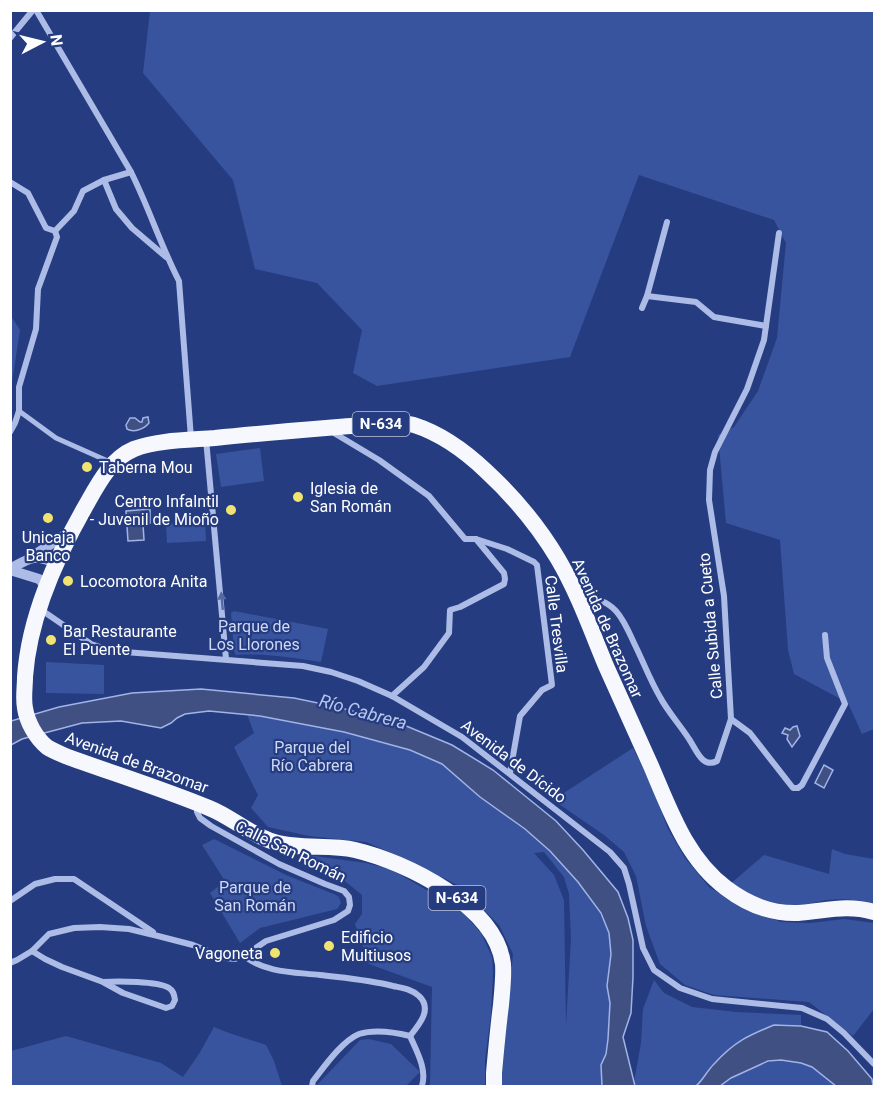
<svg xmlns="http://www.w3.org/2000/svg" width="885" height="1097" font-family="Roboto,sans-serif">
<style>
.green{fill:#39549e;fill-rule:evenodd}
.water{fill:#405083;stroke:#a0b4e7;stroke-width:1.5}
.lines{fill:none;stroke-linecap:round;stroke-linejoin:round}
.pedestrian{stroke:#acbce6;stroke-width:5}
.minor{stroke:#acbce6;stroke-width:6}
.tertiary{stroke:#acbce6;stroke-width:10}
.trunk{stroke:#f6f8fe;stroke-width:16}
.oneway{fill:#5469a4}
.poi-dot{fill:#f0e370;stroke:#253c80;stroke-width:2}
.labels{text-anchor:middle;stroke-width:4.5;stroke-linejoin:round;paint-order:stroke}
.shield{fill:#253c80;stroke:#bec4d9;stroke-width:1.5}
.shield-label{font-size:15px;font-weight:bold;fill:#fff}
.poi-label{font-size:16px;fill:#fff;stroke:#253c80;text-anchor:start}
.street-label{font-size:16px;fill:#fff;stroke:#253c80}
.park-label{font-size:16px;fill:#cfd9f5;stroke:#253c80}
.water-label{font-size:18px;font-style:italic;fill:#b7c6ee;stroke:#253c80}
</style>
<rect width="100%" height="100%" fill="#253c80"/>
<g class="green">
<path d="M797,10L800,12L801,10L874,11V729L862,734L848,703L794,674L788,650L780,540L726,523L718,435L734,427L758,391L777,338L786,243L774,220L639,175L570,357L377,386L353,373L362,330L317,283L255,269L233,180L143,73L150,11Z"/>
<path d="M11,316L20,330L11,389Z"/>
<path d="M260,448L264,481L221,487L216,454Z"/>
<path d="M205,522L206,541L167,543L166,524Z"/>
<path d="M234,611L328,629L321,662C293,658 265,653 236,655L234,651L231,613Z"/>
<path d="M46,662L104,665V694L46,693Z"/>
<path d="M247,714L344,732L410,750L442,764L480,797L525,829L550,851L578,882L601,913L609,933L611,954L607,986L610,1003L608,1039L606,1054L601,1065L602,1086H501L513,954L499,925L461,887L414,863L366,842L309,836L268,827L251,808L258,795L234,747L254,733ZM544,852L564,877L569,894L571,938L566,1025L564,900L554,875L534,853Z"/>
<path d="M633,748L651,785L668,829L685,858L709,887L743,908L781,922L810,923L844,919L874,923V1009L853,1036L809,1002L714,995L685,985L660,964L646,926L636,876L624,852L604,835L553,800Z"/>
<path d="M214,839L286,875L336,895L339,897L341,903L337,909L260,928L240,943L210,893L225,881L202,845Z"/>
<path d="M832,849L845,854L874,859V905L862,901L843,899L826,900L799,906L774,905L729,885L764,855L829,874Z"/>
<path d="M307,855L366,863L390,869L444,900L464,914L481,933L492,957L493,972L491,1014L485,1060V1086H430L432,987L369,964L355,924L362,914V895L346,882L305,867Z"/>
<path d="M654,980L664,993L692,1007L736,1012L801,1015V1026C792,1025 781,1024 772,1026C749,1032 730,1047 714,1064C707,1072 703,1080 696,1086H635L634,1082L641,1043L643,1009Z"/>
<path d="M214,1027L229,1033L266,1045L274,1061L282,1086H11V1051L66,1036L161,1063L183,1077L199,1054Z"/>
<path d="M369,1039L391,1044L420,1072L406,1086H316L360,1040Z"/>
<path d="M781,1060L801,1063L812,1067L836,1086H720C738,1074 760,1062 781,1060Z"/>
</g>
<g class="water">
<path d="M148,417L149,423C144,429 134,433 127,429L126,425L130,418H135L140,422H142L143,418Z"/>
<path d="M150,509V523L143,524L144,540L128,541L126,511Z"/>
<path d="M201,689L294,698L337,707L399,723L452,745L493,770L556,821L583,850L618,892L628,918L633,940V977L631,1013L623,1037L635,1086H602L601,1065L606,1054L608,1039L610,1003L607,986L611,954L609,933L601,913L578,882L550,851L525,829L480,797L442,764L410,750L344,732L260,716L209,711L185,714L177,718L171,723L161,728L121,721L82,723L22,739L11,745V721L59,707L132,693Z"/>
<path d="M797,726L800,736L792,747L787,739L788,735L782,733L785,728L790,730L793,727Z"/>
<path d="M824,765L833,770L824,788L815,783Z"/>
<path d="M774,1025L801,1026L827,1032L848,1051L872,1079L873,1086H836L812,1067L801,1063L781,1060L768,1061L731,1078L720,1086H696C703,1080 707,1071 714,1064C734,1042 747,1036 774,1025Z"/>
</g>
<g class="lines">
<path class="pedestrian" d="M19,411L56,438L110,462"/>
<g class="minor">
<path d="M36,10L131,172C149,208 161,246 179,281L191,438"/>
<path d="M10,38L33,10"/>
<path d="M104,180L116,209L132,228L166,257"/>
<path d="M10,182L28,193L46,228L55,231L57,237L38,289L36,329L19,387V411L15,423L10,432"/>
<path d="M55,231L74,211L83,191L104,180L131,172"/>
<path d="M647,296L696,302L714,317L766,326"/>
<path d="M642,308L647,296L667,222"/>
<path d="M334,431V433L379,460L429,496L465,539H476L504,573L505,579L504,584L460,607L450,610L449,633L424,667L392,696"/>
<path d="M206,439L226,659"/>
<path d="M476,539L507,549L534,562L537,565L552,685L542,690L520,716L510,773"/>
<path d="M578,597C592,597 606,600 616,611C624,620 629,632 634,643C643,661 650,680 660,697C668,712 680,725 689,739C696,749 702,769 717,761L731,719L724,596L709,500L710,470L715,452L747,389L764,340L779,233"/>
<path d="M40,609L91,644L112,651L303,666L331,672L358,681L392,696L462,737L610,852L624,868L629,884L643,948L654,970L680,988L712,999L802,1008L827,1019L844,1033L874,1064"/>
<path d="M731,719L750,733L793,788H798L802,785L845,704L827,658L825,635"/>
<path d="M10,901L35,884L55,879H74L153,932"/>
<path d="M32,951L45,959L62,967L103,982L123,993L166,1008L172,1006L175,1000C174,995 174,991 169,988C158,981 117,981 103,982"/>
<path d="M244,956C266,973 294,972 320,975C344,978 369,980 393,986C402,988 412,989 419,996C433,1009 419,1025 410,1036"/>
<path d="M10,963L17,960L32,951L49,934L74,928L100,927L129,929L158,936L193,945L226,958L235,959L244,956L266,941L334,920L348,911L350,905L349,897L344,891L325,884L279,864L211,826L200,818L197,812V804"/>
<path d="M312,1086L313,1081C324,1067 342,1041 359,1034C375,1029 394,1032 410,1036C417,1052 427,1069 422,1086"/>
</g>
<g class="tertiary">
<path d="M30,558L69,532"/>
<path d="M10,569C31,557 33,554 56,563"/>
<path d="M10,570L39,579L47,587"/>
</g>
<path class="trunk" d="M494,1086V1073C496,1051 498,1028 501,1005C502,992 504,977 503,964C496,906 406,862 355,850C329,844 300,850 274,842C250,835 232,817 209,808C163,789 115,774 68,757C61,754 53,751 47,747C36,738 27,722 25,708C23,698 25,687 25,677C29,617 56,558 85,507C97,486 110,459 134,449C157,440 190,440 215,438C272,432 329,428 386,423C395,424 405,423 414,425C442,434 465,451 486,471C513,496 539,527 558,559C578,593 591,630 606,666C621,700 636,733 651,766C670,810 686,858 726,888C747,904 772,914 798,913C826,911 846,904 874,912"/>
</g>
<defs><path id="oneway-solid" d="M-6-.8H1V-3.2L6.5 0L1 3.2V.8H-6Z" transform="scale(1.5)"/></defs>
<use class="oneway" href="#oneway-solid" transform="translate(222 601) rotate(-95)"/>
<g class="poi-dot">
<circle cx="87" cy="467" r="6"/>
<circle cx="298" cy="497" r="6"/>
<circle cx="231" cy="510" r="6"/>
<circle cx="48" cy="518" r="6"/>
<circle cx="68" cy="581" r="6"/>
<circle cx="51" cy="640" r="6"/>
<circle cx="329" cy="946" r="6"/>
<circle cx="275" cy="953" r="6"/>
</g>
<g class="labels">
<g class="shield">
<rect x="352.5" y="412" width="57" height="24" rx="4.5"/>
<rect x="428.5" y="886" width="57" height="24" rx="4.5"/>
</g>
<g class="shield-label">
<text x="381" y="429">N-634</text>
<text x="457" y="903">N-634</text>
</g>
<g class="poi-label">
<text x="99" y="473">Taberna Mou</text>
<text x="310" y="494">Iglesia de<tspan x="310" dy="18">San Román</tspan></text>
<text x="219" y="507" text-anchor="end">Centro Infalntil<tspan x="219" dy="18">- Juvenil de Mioño</tspan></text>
<text x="48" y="543" text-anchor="middle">Unicaja<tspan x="48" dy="18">Banco</tspan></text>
<text x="80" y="587">Locomotora Anita</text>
<text x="63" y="637">Bar Restaurante<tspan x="63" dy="18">El Puente</tspan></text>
<text x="341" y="943">Edificio<tspan x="341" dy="18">Multiusos</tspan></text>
<text x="263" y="959" text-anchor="end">Vagoneta</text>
</g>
<g class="street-label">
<text transform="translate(557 624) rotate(83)" y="6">Calle Tresvilla</text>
<text transform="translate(710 626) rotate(-95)" y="6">Calle Subida a Cueto</text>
<text transform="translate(608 628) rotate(66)" y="6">Avenida de Brazomar</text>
<text transform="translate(514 761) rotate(37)" y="6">Avenida de Dícido</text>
<text transform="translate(137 762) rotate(20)" y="6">Avenida de Brazomar</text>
<text transform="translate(291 851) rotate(26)" y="6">Calle San Román</text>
</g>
<g class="park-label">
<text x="254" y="632">Parque de<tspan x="254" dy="18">Los Llorones</tspan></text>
<text x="312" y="753">Parque del<tspan x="312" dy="18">Río Cabrera</tspan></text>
<text x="255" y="893">Parque de<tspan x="255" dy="18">San Román</tspan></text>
</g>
<g class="water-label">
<text transform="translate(363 712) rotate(15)" y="6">Río Cabrera</text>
</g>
</g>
<rect width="885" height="1097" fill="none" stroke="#ffffff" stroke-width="24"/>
<g transform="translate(42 42) rotate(83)" stroke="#253c80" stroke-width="4.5" paint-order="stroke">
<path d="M0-4.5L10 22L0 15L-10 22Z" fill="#ffffff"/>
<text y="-9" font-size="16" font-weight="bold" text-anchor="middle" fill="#ffffff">N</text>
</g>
</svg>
